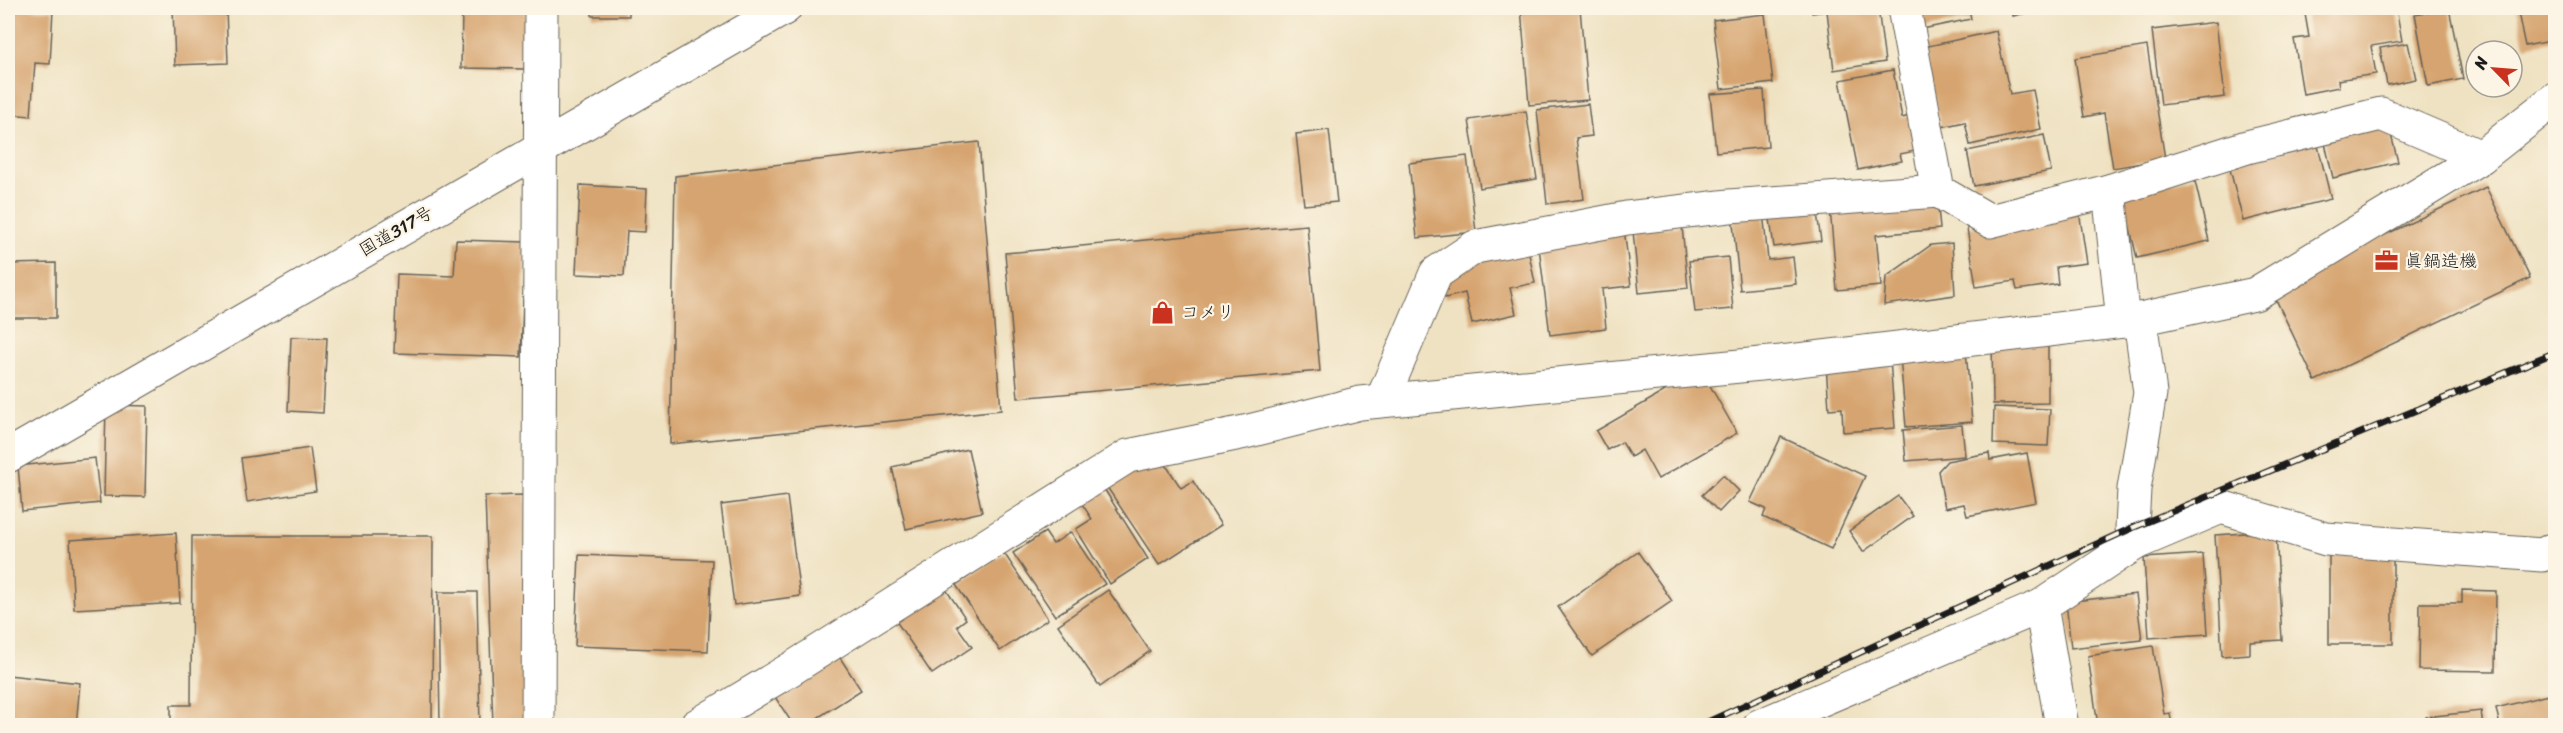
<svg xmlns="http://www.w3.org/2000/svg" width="2563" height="733" font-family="Sriracha,'Klee One',sans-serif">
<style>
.building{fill:#d6a46f}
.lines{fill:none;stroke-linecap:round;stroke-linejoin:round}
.minor-casing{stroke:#666156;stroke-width:35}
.trunk-casing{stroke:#666156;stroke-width:35}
.minor{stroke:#fff;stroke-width:33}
.trunk{stroke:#fff;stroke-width:33}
.rail-casing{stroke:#1c1c1c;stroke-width:7}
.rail{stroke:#fcf5e5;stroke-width:4.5;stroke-dasharray:14;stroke-linecap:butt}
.labels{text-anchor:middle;stroke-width:4.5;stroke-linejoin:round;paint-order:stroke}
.street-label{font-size:18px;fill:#1c1c1c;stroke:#fcf5e5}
.poi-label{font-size:18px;fill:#1c1c1c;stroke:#fcf5e5;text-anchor:start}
</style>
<rect width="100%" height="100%" fill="#fcf5e5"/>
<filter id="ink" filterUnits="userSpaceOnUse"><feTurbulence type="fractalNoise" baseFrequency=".0167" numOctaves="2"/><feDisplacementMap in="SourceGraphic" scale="12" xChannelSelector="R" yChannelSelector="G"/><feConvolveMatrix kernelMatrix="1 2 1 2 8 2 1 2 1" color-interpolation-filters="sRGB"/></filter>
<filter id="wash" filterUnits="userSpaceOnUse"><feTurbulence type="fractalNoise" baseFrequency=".008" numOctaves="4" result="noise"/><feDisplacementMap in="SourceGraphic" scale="24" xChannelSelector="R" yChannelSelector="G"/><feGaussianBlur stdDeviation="1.35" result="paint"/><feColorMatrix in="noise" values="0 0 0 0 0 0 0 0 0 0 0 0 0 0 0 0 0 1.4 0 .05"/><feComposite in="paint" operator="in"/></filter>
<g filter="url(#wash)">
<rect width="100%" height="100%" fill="#efe2c2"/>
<g id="blocks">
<g class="building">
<path d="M8,8L53,10L50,64L35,63L31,116L8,114Z"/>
<path d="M173,8H226L228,63L175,65Z"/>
<path d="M462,8H526L525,69L461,68Z"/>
<rect x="592" y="8" width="37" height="8"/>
<path d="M1521,8H1580L1588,100L1529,105Z"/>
<path d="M1811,8H1878L1885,62L1834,70L1827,11L1812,13Z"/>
<path d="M1917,8H1969L1971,19L1922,29Z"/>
<path d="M2011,8H2048L2013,16Z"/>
<path d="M2346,8H2396L2402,41L2371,46L2376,74L2338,80L2339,87L2303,94L2294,39L2309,37L2305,14Z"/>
<path d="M2449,8L2463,79L2428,86L2415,14Z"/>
<path d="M2517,8H2556V40L2525,46Z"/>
<path d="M1765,14L1773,83L1721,89L1713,20Z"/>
<path d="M2216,22L2225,97L2161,105L2152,30Z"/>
<path d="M1996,31L2010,94L2033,90L2041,129L1970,145L1965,122L1941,127L1924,47Z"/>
<path d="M2408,43L2416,79L2387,85L2380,48Z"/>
<path d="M2147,46L2165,159L2113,168L2104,113L2084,117L2075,58Z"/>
<path d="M1893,70L1902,118L1913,115L1920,150L1900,154L1902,161L1858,170L1840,80Z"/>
<path d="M1764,90L1768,147L1716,152L1710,94Z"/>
<path d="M1588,104L1592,136L1576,138L1584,199L1547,204L1537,110Z"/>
<path d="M1526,111L1537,179L1480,188L1469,120Z"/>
<path d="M2388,123L2398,162L2333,178L2324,139Z"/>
<path d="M1329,130L1337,202L1304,205L1296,134Z"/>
<path d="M2044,135L2051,171L1974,186L1967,151Z"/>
<path d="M979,142L1001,410L670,444L675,176Z"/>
<path d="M2317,142L2331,199L2243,221L2229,165Z"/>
<path d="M1467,156L1476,232L1417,238L1409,163Z"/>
<path d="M2194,177L2209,241L2137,258L2122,194Z"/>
<path d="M580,185L647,189L645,232L627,231L624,276L576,274Z"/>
<path d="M2486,187L2530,278L2315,381L2271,289Z"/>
<path d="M1937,197L1940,229L1876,235L1881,286L1837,290L1830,208Z"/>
<path d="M1816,206L1821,241L1774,247L1769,212Z"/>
<path d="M1763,211L1768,260L1793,257L1796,284L1740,290L1732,214Z"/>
<path d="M2079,211L2087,263L2056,267L2058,284L2017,290L2015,281L1976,287L1967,228Z"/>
<path d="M1307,225L1320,371L1018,398L1005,253Z"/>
<path d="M1682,226L1688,288L1639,293L1633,231Z"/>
<path d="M1624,228L1631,286L1602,289L1606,328L1550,335L1538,239Z"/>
<path d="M456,240L525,242L521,357L394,353L397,274L454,276Z"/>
<path d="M1952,243L1955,295L1884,305L1886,277L1931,245Z"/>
<path d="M1528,249L1535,283L1510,288L1516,314L1472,324L1465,293L1445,298L1438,270Z"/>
<path d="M1728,257L1733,309L1695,312L1689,261Z"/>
<path d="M56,263V318H8V264Z"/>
<path d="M291,337L327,338L323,413L288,411Z"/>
<path d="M2048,338V403L1993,404L1992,339Z"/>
<path d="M1966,350L1972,422L1906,427L1900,356Z"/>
<path d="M1890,359L1895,428L1843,432L1842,408L1829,409L1826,364Z"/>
<path d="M1701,370L1737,433L1658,479L1642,450L1631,457L1622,442L1607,450L1596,431Z"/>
<path d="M106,405L147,406L145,497L104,496Z"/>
<path d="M1994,407L2050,409L2048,446L1993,444Z"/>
<path d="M1962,425L1965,456L1906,461L1903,430Z"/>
<path d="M1781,437L1865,476L1831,549L1763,517L1766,509L1750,502Z"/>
<path d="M310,448L316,491L247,502L241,458Z"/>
<path d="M968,449L982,512L906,529L892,467Z"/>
<path d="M1158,453L1181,488L1193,481L1221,525L1159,565L1107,487Z"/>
<path d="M1989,453L1990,460L2027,453L2036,502L1967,516L1964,504L1945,508L1938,471L1947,461Z"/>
<path d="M95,458L100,503L22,511L18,466Z"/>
<path d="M1723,475L1739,491L1719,512L1702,495Z"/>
<path d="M1103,487L1148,559L1110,584L1076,529L1092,519L1080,501Z"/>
<path d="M526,495L533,726H493L485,496Z"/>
<path d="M787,496L800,596L734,605L721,505Z"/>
<path d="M1898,496L1913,516L1863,552L1849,531Z"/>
<path d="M2276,531L2282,640L2250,642V654L2222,656L2215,535Z"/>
<path d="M1045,532L1053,544L1071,532L1105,584L1055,616L1013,553Z"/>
<path d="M176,533L180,603L74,609L70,540Z"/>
<path d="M192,536H433L432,726H171V705H191Z"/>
<path d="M1638,552L1672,601L1592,656L1558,607Z"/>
<path d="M1004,553L1048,619L1000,651L956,585Z"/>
<path d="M2203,554L2208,634L2149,638L2144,558Z"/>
<rect x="2329" y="554" width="64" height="90"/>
<path d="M579,555L712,560L708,651L575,646Z"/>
<path d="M945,588L966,619L957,626L972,647L932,674L896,621Z"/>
<path d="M1108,590L1150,651L1100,687L1058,625Z"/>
<path d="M2462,590L2496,591L2495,671L2419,670L2420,603H2462Z"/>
<path d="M438,592H477L480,726H440Z"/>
<path d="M2136,594L2142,640L2071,648L2066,602Z"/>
<path d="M2153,646L2164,714L2170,713L2172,726H2098L2088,656Z"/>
<path d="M837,653L861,690L805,726H794L773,694Z"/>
<path d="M8,675L80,683L76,726H8Z"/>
<path d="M2556,693V726H2500L2496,708Z"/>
<path d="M2481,711L2483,726H2426L2425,717Z"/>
</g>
</g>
</g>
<g filter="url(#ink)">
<use href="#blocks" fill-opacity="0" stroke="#666156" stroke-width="1.5"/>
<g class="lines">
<defs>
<g id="minor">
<path d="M1904,8L1938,191L1990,221L2109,191L2247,147L2381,114L2481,157"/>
<path d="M2109,191L2123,321"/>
<path d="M1382,400L1436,273L1475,247L1627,218L1729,206L1938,191"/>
<path d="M2136,543L2221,507L2326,539L2542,555L2556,548"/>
<path d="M538,726L541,8"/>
<path d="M696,726L791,669L1128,456L1245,432L1360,403L1781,362L2140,319L2255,294L2481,157L2556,98"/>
<path d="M1759,726L2041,606"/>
<path d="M2062,726L2041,606L2136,543L2132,528L2134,489L2150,393L2140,319"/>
</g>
<path id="trunk" d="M8,456L785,8"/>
</defs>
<use href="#minor" class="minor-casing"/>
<use href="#trunk" class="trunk-casing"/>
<use href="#minor" class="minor"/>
<use href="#trunk" class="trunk"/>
<defs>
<path id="rail" d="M1699,726L2132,528L2556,352"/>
</defs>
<use href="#rail" class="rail-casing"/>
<use href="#rail" class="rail"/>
</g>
</g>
<defs>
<symbol id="office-bare" viewBox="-9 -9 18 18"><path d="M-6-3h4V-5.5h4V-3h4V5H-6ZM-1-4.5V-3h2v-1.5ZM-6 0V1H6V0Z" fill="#c8321e" stroke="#fcf5e5" stroke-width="2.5" paint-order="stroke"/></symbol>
<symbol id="shop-bare" viewBox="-9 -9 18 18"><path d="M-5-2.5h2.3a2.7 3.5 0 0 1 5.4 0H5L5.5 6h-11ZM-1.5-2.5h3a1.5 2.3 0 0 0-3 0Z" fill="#c8321e" stroke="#fcf5e5" stroke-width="2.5" paint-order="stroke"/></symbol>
</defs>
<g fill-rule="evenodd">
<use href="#office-bare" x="2370" y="244" width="33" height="33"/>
<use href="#shop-bare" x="1146" y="296" width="33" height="33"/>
</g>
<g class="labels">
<g class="street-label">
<text transform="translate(396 231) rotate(-30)" y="6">国道317号</text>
</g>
<g class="poi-label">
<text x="2405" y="267">眞鍋造機</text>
<text x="1181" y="318">コメリ</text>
</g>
</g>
<rect width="2563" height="733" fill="none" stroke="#fcf5e5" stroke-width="30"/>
<g transform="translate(2494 69) rotate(295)"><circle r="28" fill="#fcf5e5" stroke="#a29e95" stroke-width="1.5"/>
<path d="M0-4.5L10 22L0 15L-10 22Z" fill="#c8321e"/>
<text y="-9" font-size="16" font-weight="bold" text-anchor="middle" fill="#1c1c1c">N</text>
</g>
</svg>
